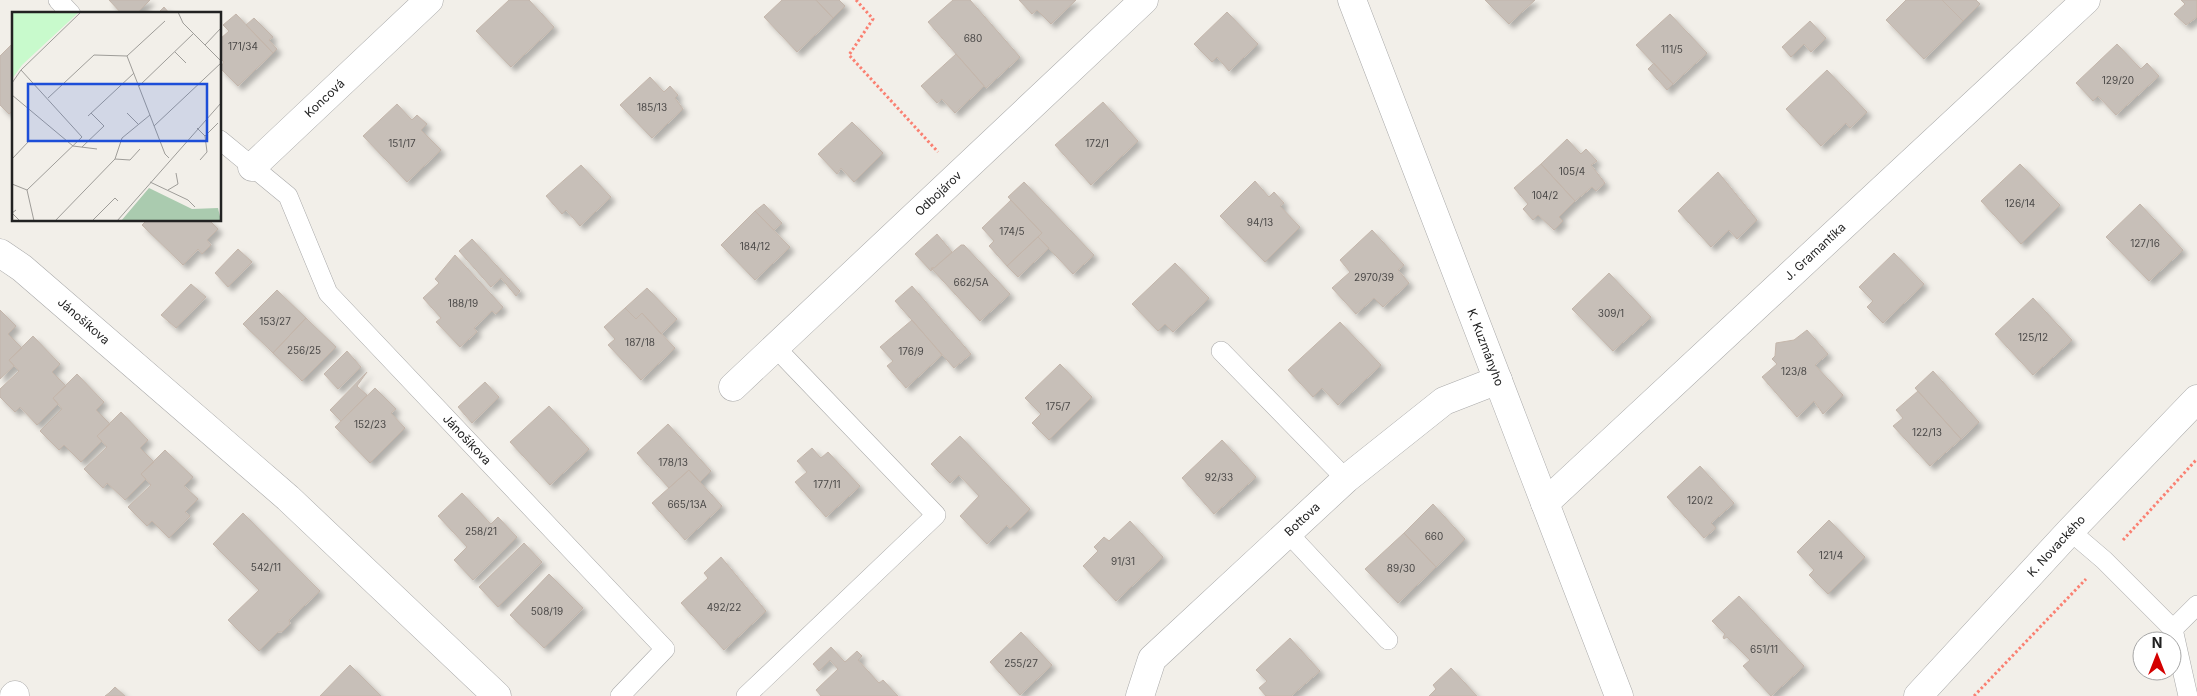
<svg xmlns="http://www.w3.org/2000/svg" width="2197" height="696" font-family="Inter,sans-serif">
	<style>
		.building { fill: #c7bfb8; stroke: #c4b6ab; filter: url(#shadow) }
		.lines { fill: none; stroke-linecap: round; stroke-linejoin: round }
		.service-casing { stroke: #a9a9a9; stroke-width: 20 }
		.minor-casing { stroke: #a9a9a9; stroke-width: 29 }
		.path { stroke: #fa8072; stroke-width: 3; stroke-dasharray: 2.5 2.5; stroke-linecap: butt }
		.service { stroke: #fff; stroke-width: 19 }
		.minor { stroke: #fff; stroke-width: 28 }
		.labels { text-anchor: middle; stroke-width: 4; stroke-linejoin: round; paint-order: stroke }
		.number-label { font-size: 10px; fill: #4b4948 }
		.street-label { font-size: 12px; fill: #222; stroke: #fff }
		.inset-road { fill: none; stroke: #9f9d99; stroke-width: 1 }
		.view { fill: #1d4ed8; fill-opacity: 0.15; stroke: #1d4ed8; stroke-width: 2.5 }
		.inset-edge { fill: none; stroke: #222; stroke-width: 2.5 }
	</style>
	<defs>
		<filter id="shadow"><feDropShadow dx="4.5" dy="4.5" stdDeviation="2.5" flood-color="#0004"/></filter>
	</defs>
	<rect width="100%" height="100%" fill="#f2efe9"/>
	<path class="building" d="M109 0H150L136 14H122Z
		M509 0H529L554 27 511 67 476 31Z
		M782 0H816L833 18 797 52 764 17Z
		M816 0H839L845 6 833 18Z
		M953 0H970L1020 57 986 88 928 22Z
		M1019 0H1076L1051 24 1037 10 1032 14Z
		M1485 0H1535L1509 24Z
		M1906 0H1942L1963 21 1924 59 1886 20Z
		M1942 0H1976L1980 4 1963 21Z
		M2181 0H2197V17L2186 25 2174 14 2185 4Z
		M164 7 170 14H157Z
		M1227 12 1258 44 1229 71 1217 57 1212 62 1194 44Z
		M236 14 273 53 238 86 220 68 224 62 220 58V39L229 31 223 25Z
		M1670 14 1707 53 1673 84 1636 45Z
		M254 18 273 37 269 40 277 49 273 53 246 25Z
		M1810 21 1826 38 1811 52 1804 44 1791 57 1782 47Z
		M14 42V109L9 114 0 105V56Z
		M2117 44 2141 69 2147 63 2159 76 2116 115 2098 96 2093 101 2076 83Z
		M956 54 984 86 955 113 942 99 937 103 921 86Z
		M1654 63 1673 84 1667 90 1648 69Z
		M1827 70 1867 112 1850 128 1846 123 1821 146 1786 109Z
		M650 77 664 92 670 86 678 95 675 98 683 109 652 138 620 105Z
		M1103 102 1138 141 1091 185 1055 145Z
		M397 104 412 120 417 115 427 124 421 130 441 150 407 182 363 136Z
		M852 122 883 153 854 182 841 168 837 174 818 154Z
		M1567 139 1581 154 1586 149 1597 161 1591 165 1605 183 1596 191 1592 187 1575 201 1541 164Z
		M1541 164 1575 201 1559 217 1563 221 1554 230 1538 215 1533 220 1523 209 1528 204 1514 188Z
		M2020 164 2060 205 2021 244 1981 201Z
		M581 165 611 197 580 226 566 210 562 214 546 196Z
		M1718 172 1757 220 1737 239 1729 230 1711 247 1678 211Z
		M1255 181 1269 197 1274 192 1284 203 1280 206 1300 227 1265 262 1220 216Z
		M1024 182 1094 255 1073 274 1038 237 1042 233 1008 197Z
		M1011 200 1042 233 1007 266 989 246 994 241 982 228Z
		M764 204 782 223 774 230 755 211Z
		M2140 204 2183 250 2149 281 2106 237Z
		M755 211 790 247 755 280 721 245Z
		M147 220H209L218 229 207 240 211 245 202 254 198 249 183 265 142 225Z
		M1372 230 1404 265 1398 270 1409 283 1383 307 1374 298 1356 314 1332 288 1350 272 1340 260Z
		M937 234 952 252 934 268 933 267 931 271 915 254Z
		M1038 237 1049 248 1018 277 1007 266Z
		M472 239 520 291 516 296 501 278 491 287 459 251Z
		M961 245H964L1010 294 980 321 931 268H934Z
		M238 249 252 262 228 287 215 273Z
		M1894 253 1924 284 1883 323 1867 307 1873 301 1859 287Z
		M455 255 503 307 496 314 492 311 474 328 477 332 460 347 436 322 441 318 423 298 439 283 435 279Z
		M1175 263 1209 298 1173 332 1165 324 1158 331 1132 304Z
		M1609 273 1651 317 1613 351 1572 309Z
		M191 284 206 297 176 328 161 315Z
		M912 286 971 354 954 368 895 301Z
		M647 288 677 319 661 334 642 313 636 319 625 308Z
		M277 290 306 318 273 353 243 324Z
		M2033 298 2072 340 2033 375 1995 334Z
		M625 308 636 319 642 313 675 348 641 380 608 345 615 339 604 327Z
		M0 310 16 326 8 334 22 348 9 360 14 366 0 379Z
		M306 318 336 347 302 381 273 353Z
		M912 320 942 355 906 388 887 366 893 361 880 347Z
		M1340 322 1381 365 1338 405 1322 388 1313 397 1288 370Z
		M1807 330 1828 354 1815 365 1843 395 1823 414 1814 401 1797 417 1762 377 1777 364 1772 359 1775 356 1776 343 1794 340Z
		M33 336 60 364 52 372 66 386 53 398 58 404 37 425 20 407 15 412 0 397V389L19 371 9 360Z
		M347 351 361 367 338 389 324 374Z
		M1060 364 1092 397 1049 440 1032 423 1041 414 1025 398Z
		M1933 371 1979 422 1961 439 1915 388Z
		M367 372 357 386 367 395 341 421 330 410Z
		M77 374 104 402 96 410 110 424 97 436 102 441 81 462 64 445 59 450 40 431 62 409 53 398Z
		M485 382 499 397 472 423 458 407Z
		M375 388 396 409 391 413 405 428 370 463 335 427Z
		M1918 391 1961 439 1930 466 1893 426 1903 418 1896 410Z
		M549 406 589 449 550 485 510 442Z
		M121 412 148 440 140 448 154 462 141 474 146 479 125 500 107 483 103 488 84 469 107 447 97 436Z
		M668 424 711 471 700 482 689 470 669 488 637 453Z
		M960 436 1030 509 1010 529 1007 525 987 544 960 516 979 496 959 475 950 483 931 464Z
		M1222 440 1256 477 1214 514 1182 478Z
		M812 448 821 458 828 452 860 486 826 517 795 482 807 472 797 461Z
		M165 450 193 477 184 486 198 499 185 512 190 516 169 538 152 521 147 526 128 507 151 485 141 474Z
		M1700 466 1734 503 1711 523 1716 528 1704 538 1667 497Z
		M689 470 722 506 685 540 652 503Z
		M462 493 491 524 498 517 517 537 473 580 454 560 467 547 438 516Z
		M1433 504 1465 539 1436 567 1404 533Z
		M243 513 320 591 289 620 290 624 282 632H278L259 651 228 620 259 590 213 544Z
		M1829 520 1865 557 1828 594 1809 575 1814 570 1797 552Z
		M1130 521 1163 557 1116 601 1083 566 1098 551 1094 547 1104 537 1109 541Z
		M1404 533 1436 567 1398 603 1365 569Z
		M524 543 542 562 498 607 479 587Z
		M721 557 766 611 724 650 681 603 708 578 704 573Z
		M549 574 583 608 544 648 510 615Z
		M1739 596 1804 666 1771 696 1743 666 1750 660 1727 637 1724 639 1723 637 1725 634 1712 621Z
		M1021 632 1052 665 1020 695 990 662Z
		M1290 638 1320 671 1291 696H1266L1259 688 1267 681 1256 670Z
		M831 647 845 662 857 651 862 656 858 660 879 683 883 680 898 696H821L816 690 838 669 830 660 819 671 813 664Z
		M350 665 381 696H320Z
		M1451 668 1477 696H1429L1436 689 1433 685Z
		M115 687 125 696H105L109 693Z"/>
	<g class="lines">
		<defs>
			<g id="service">
				<path d="M58 0 71 14"/>
				<path id="s1" d="M220 140 288 196 328 293 665 649 620 696"/>
				<path d="M1221 351 1346 479"/>
				<path d="M2070 531 2104 560 2173 629 2197 605"/>
				<path d="M1288 533 1388 640"/>
				<path d="M2173 629 2188 696"/>
				<path d="M746 696 936 515 775 347"/>
			</g>
			<g id="minor">
				<path id="s2" d="M1352 0 1619 696"/>
				<path id="s3" d="M252 167 429 0"/>
				<path id="s4" d="M0 253 22 268 288 498 497 696"/>
				<path id="s5" d="M733 387 1144 0"/>
				<path id="s6" d="M1545 503 2086 0"/>
				<path d="M14 696 15 695"/>
				<path id="s7" d="M1140 696 1152 659 1346 479 1444 401 1498 380"/>
				<path id="s8" d="M1918 696 2070 531 2197 399"/>
			</g>
		</defs>
		<use href="#service" class="service-casing"/>
		<use href="#minor" class="minor-casing"/>
		<path class="path" d="M856 0 873 19 849 55 938 152
			M2123 540 2197 459
			M1974 696 2086 579"/>
		<use href="#service" class="service"/>
		<use href="#minor" class="minor"/>
	</g>
	<g class="labels">
		<g class="number-label">
			<text x="973" y="42">680</text>
			<text x="243" y="50">171/34</text>
			<text x="1672" y="53">111/5</text>
			<text x="2118" y="84">129/20</text>
			<text x="652" y="111">185/13</text>
			<text x="402" y="147">151/17</text>
			<text x="1097" y="147">172/1</text>
			<text x="1572" y="175">105/4</text>
			<text x="1545" y="199">104/2</text>
			<text x="2020" y="207">126/14</text>
			<text x="1260" y="226">94/13</text>
			<text x="1012" y="235">174/5</text>
			<text x="2145" y="247">127/16</text>
			<text x="755" y="250">184/12</text>
			<text x="1374" y="281">2970/39</text>
			<text x="971" y="286">662/5A</text>
			<text x="463" y="307">188/19</text>
			<text x="1611" y="317">309/1</text>
			<text x="275" y="325">153/27</text>
			<text x="2033" y="341">125/12</text>
			<text x="640" y="346">187/18</text>
			<text x="304" y="354">256/25</text>
			<text x="911" y="355">176/9</text>
			<text x="1794" y="375">123/8</text>
			<text x="1058" y="410">175/7</text>
			<text x="370" y="428">152/23</text>
			<text x="1927" y="436">122/13</text>
			<text x="673" y="466">178/13</text>
			<text x="1219" y="481">92/33</text>
			<text x="827" y="488">177/11</text>
			<text x="1700" y="504">120/2</text>
			<text x="687" y="508">665/13A</text>
			<text x="481" y="535">258/21</text>
			<text x="1434" y="540">660</text>
			<text x="1831" y="559">121/4</text>
			<text x="1123" y="565">91/31</text>
			<text x="266" y="571">542/11</text>
			<text x="1401" y="572">89/30</text>
			<text x="724" y="611">492/22</text>
			<text x="547" y="615">508/19</text>
			<text x="1764" y="653">651/11</text>
			<text x="1021" y="667">255/27</text>
		</g>
		<g class="street-label">
			<text dy="4" stroke="none"><textPath href="#s3" startOffset="100">Koncová</textPath></text>
			<text dy="4" stroke="none"><textPath href="#s5" startOffset="282">Odbojárov</textPath></text>
			<text dy="4" stroke="none"><textPath href="#s6" startOffset="369">J. Gramantíka</textPath></text>
			<text dy="4" stroke="none"><textPath href="#s4" startOffset="108">Jánošíkova</textPath></text>
			<text dy="4" stroke="none"><textPath href="#s2" startOffset="372">K. Kuzmányho</textPath></text>
			<text dy="4" stroke="none"><textPath href="#s1" startOffset="395">Jánošíkova</textPath></text>
			<text dy="4" stroke="none"><textPath href="#s7" startOffset="244">Bottova</textPath></text>
			<text dy="4" stroke="none"><textPath href="#s8" startOffset="204">K. Novackého</textPath></text>
		</g>
	</g>
	<g transform="translate(12 12)">
		<rect width="209" height="209" fill="#f2efe9"/>
		<path d="M137 176 180 197 206 196 209 209H109Z" fill="#aacbaf"/>
		<path d="M0 0H67L10 53 0 67Z" fill="#c8facc"/>
		<path class="inset-road" d="M166 0 171 11 209 49M193 33 209 16M163 40 174 51M115 44 153 142 157 146M115 44 153 9M0 71 9 58M127 74 181 22M0 83 61 134 85 137M36 86 82 43 115 44M115 101 126 112M76 104 122 61M142 114 209 51M185 116 193 124 206 111M70 135 92 114 79 101M0 147 17 129M103 147 118 148 128 137M188 148 195 140 193 124M138 170 176 188 183 195M0 172 15 178 22 209M15 178 70 125 9 58 69 0M156 178 166 172 164 161M4 198 0 201 8 209M43 209 103 147 110 126 138 103M80 209 103 186 106 189M105 209 209 91"/>
		<path class="view" d="M16 72H195V129H16Z"/>
		<rect width="209" height="209" class="inset-edge"/>
	</g>
	<g transform="translate(2157 656)"><circle r="24" fill="#ffffff" stroke="#a7a7a7"/>
	<path d="M0-4L9 19L0 12L-9 19Z" fill="#d40000"/>
	<text y="-8" font-size="14" font-weight="bold" text-anchor="middle" fill="#222222">N</text>
	</g>
</svg>
